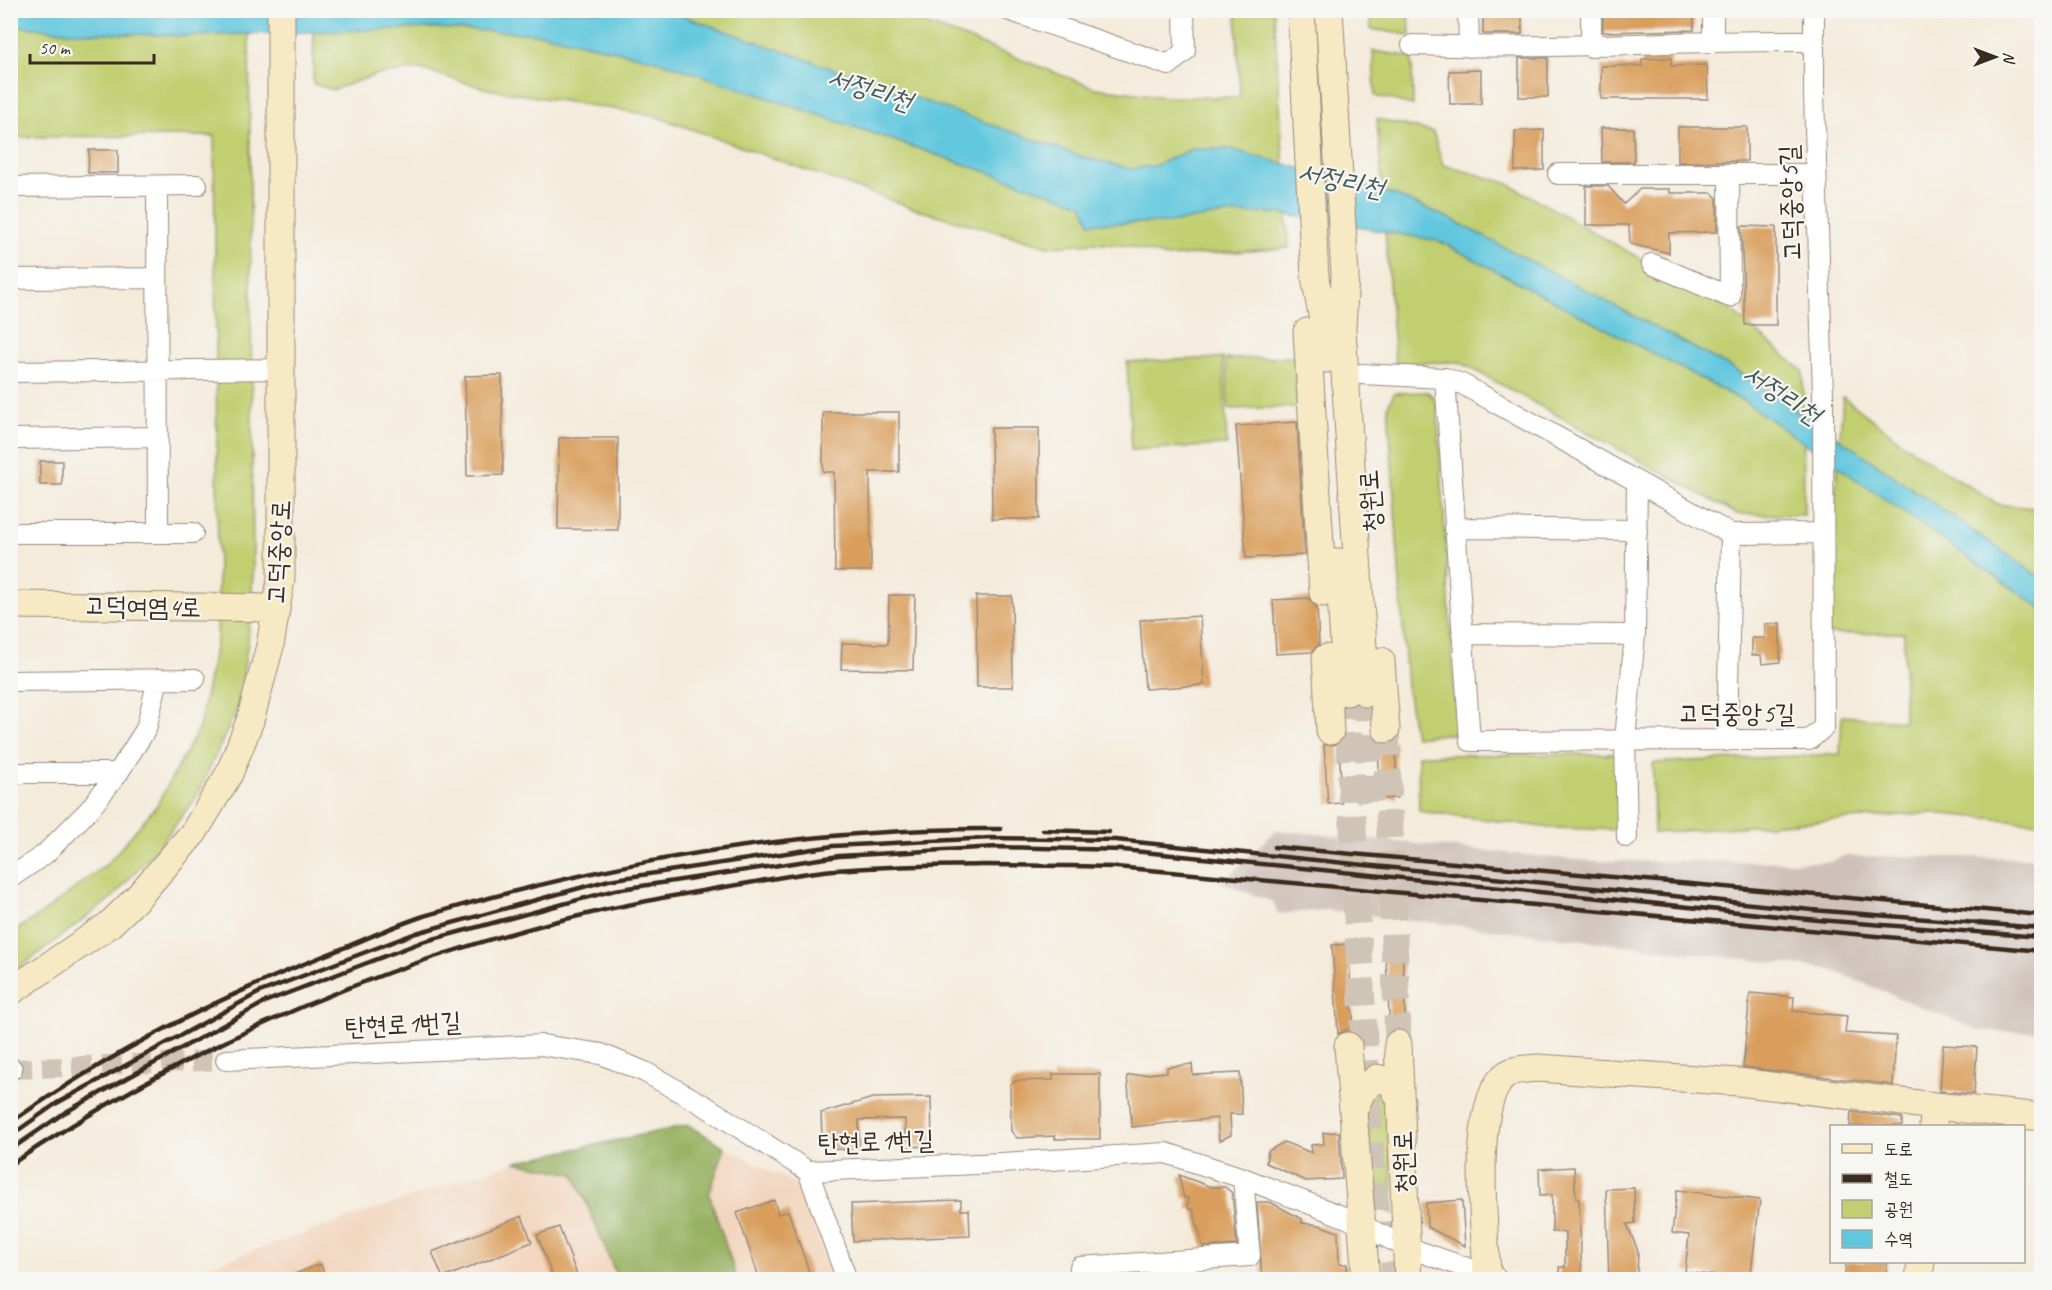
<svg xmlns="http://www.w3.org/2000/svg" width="2052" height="1290" font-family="Caveat,'Poor Story',sans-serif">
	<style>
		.built { fill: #f2d5bd }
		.industrial { fill: #cfc1ba }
		.green { fill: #c1cf71; stroke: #7e7c48; stroke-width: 1.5 }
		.forest { fill: #98b263; stroke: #6a6e40; stroke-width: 1.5 }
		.water { fill: #61c7de; stroke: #4e787e; stroke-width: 1.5 }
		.building { fill: #d99e5c }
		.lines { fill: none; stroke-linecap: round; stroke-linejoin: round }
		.street-tunnel { stroke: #cfc4b5; stroke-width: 20; stroke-dasharray: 20 10; stroke-linecap: butt }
		.secondary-tunnel { stroke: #cfc4b5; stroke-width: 27; stroke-dasharray: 27 14; stroke-linecap: butt }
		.street-casing { stroke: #988a7c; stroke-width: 22 }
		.secondary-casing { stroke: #988a7c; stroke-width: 29 }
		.street { stroke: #fff; stroke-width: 20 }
		.secondary { stroke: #f7e9c3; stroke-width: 27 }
		.rail { stroke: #3b2a1e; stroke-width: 4.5 }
		.labels { text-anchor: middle; stroke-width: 4.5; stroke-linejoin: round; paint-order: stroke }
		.street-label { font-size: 26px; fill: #3b2a1e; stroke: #f6f6f2 }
		.water-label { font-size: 27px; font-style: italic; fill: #465958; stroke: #f6f6f2 }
	</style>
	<rect width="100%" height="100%" fill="#f6f6f2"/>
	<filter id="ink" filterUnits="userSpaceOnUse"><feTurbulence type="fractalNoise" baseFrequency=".0167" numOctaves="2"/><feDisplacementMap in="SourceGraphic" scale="12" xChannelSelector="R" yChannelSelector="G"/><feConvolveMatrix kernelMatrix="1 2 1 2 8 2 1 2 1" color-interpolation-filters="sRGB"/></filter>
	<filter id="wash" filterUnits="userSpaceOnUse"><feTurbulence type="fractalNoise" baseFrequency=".008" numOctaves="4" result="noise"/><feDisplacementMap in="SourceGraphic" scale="24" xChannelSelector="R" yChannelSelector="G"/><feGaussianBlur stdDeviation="1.35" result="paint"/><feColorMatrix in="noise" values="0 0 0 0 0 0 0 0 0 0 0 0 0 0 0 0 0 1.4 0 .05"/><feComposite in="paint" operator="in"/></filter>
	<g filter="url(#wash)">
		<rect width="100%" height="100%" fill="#f4ebdb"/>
		<path class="built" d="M725 1147 801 1187 832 1279H737L709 1194Z
			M515 1162 574 1174 618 1279 200 1280 197 1270Z"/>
		<path class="industrial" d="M1276 830 1587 861 1831 862 1842 856 2041 858V1032L1979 1031 1829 969 1326 910 1278 914 1273 902 1222 883Z"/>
		<path class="green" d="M885 10 955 34 1095 88 1167 97H1240L1236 11H1274L1289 248 1167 257 1130 246 1094 243 1049 246 918 210 652 115 487 89 420 69 375 75 333 90 313 84 314 11Z
			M11 11H249L253 574 248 642 237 709 197 796 163 841 113 897 11 974V933L40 915 108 863 157 805 199 728 217 638 218 575 214 136 11 137Z
			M1370 11H1409L1410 35 1371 29Z
			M1373 51 1412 57 1413 105 1375 96Z
			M1377 119 1433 132 1443 165 1507 183 1729 309 1803 371 1804 515 1737 514 1460 362 1395 363Z
			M1295 357 1297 407 1228 409 1226 359Z
			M1223 358 1227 445 1131 450 1127 362Z
			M1428 392 1437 401 1457 733 1415 737 1407 688 1388 406 1394 393Z
			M1843 397 1915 452 1997 504 2041 509V823L1932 813 1654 833 1653 763 1840 754 1842 716 1904 721V633L1825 634Z
			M1615 754 1627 767 1625 830 1551 828 1419 811 1418 755Z
			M1377 1093 1388 1099 1394 1215 1383 1207 1370 1155 1368 1101Z"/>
		<path class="forest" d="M688 1125 725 1147 709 1194 737 1279H618L574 1174 515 1162Z"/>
		<path class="water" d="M11 10 669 11 1083 157 1131 169 1154 166 1192 149H1231L1395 195 1451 219 1732 368 1852 447 2041 578V608L1745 402 1439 241 1276 213 1226 214 1169 223H1090L1082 204 656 60 542 34 434 28 186 36 69 32 11 25Z"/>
		<g id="blocks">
			<path class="building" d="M1603 10H1694V30L1603 32Z
				M1483 11H1522V34H1483Z
				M1519 58H1548V97H1519Z
				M1671 58V66L1707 65 1708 99H1601V66H1642V59Z
				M1481 70V104H1450L1449 71Z
				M1678 127H1747V161L1678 162Z
				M1601 128H1633L1634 162H1602Z
				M1544 130V170L1515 171V131Z
				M89 150H118V173H88Z
				M1586 186H1608L1624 204 1640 189H1670V193H1712L1717 198V232L1669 233V253L1630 244 1629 225H1586Z
				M1741 226 1776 227V325H1745Z
				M502 375 503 475 467 476 465 376Z
				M823 412H899V472H870L871 571H835L834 472H823Z
				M1297 422 1305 555 1246 558 1236 426Z
				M991 428H1039V519H992Z
				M559 438H618V530L558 529Z
				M40 461H62V485H40Z
				M889 595H915L913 670 841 669 842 643 888 644Z
				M976 596H1012L1013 687H977Z
				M1308 598 1317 607 1319 644 1312 652 1276 654 1273 600Z
				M1200 616 1204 685 1145 689 1140 620Z
				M1780 623V662L1762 664 1761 655H1752V638H1765V624Z
				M1395 742 1397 798 1380 799 1378 743 1387 745Z
				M1339 744 1342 803 1328 804 1324 745Z
				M1402 942 1406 1031 1398 1028 1390 1031 1385 943Z
				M1348 944 1354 1032 1346 1030 1338 1034 1332 945Z
				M1750 993 1794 997 1793 1011 1847 1016 1845 1033 1896 1036 1893 1085 1743 1067Z
				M1943 1045 1977 1047 1974 1094 1940 1091Z
				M1192 1064 1193 1075 1240 1073 1242 1114H1230L1231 1135 1219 1141 1217 1118 1132 1127 1127 1076 1167 1072V1067Z
				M1053 1074H1100V1139H1055V1136L1017 1138 1011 1131 1010 1085 1015 1081 1053 1080Z
				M931 1097 932 1146 905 1147V1119L859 1120V1150L831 1149 822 1136 821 1113 873 1098Z
				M1851 1112 1902 1118V1126H1850Z
				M1339 1132 1342 1179 1306 1181 1266 1163 1268 1151 1284 1142 1312 1153 1311 1145 1324 1144 1323 1133Z
				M1574 1167 1576 1199H1579L1582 1280H1560L1559 1267H1565V1232H1552V1195L1540 1196 1539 1169Z
				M1179 1175 1211 1187H1225L1232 1193 1237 1245 1203 1247 1193 1209H1188V1198H1184Z
				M1634 1188 1635 1223 1627 1224 1638 1251 1637 1280H1609L1606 1189Z
				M1677 1190 1760 1200 1750 1280 1685 1272 1689 1235 1672 1233Z
				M774 1200 778 1214 788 1211 812 1280H760L737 1213Z
				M961 1200V1210H969L970 1236 853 1241 851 1204Z
				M1462 1200 1465 1246 1427 1227 1426 1203Z
				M1257 1202H1270L1302 1219V1223L1319 1225 1338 1232 1339 1264H1347L1348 1280H1262Z
				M522 1216 532 1242 443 1278 432 1252Z
				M559 1227 579 1280H554L537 1235Z
				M1846 1262H1887L1886 1279 1845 1276Z
				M321 1264 326 1280H284V1278Z"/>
		</g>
	</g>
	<g filter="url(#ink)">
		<use href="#blocks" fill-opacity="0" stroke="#988a7c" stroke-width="1.5"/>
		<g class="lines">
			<path class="street-tunnel" d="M12 1069 226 1060"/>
			<path class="secondary-tunnel" d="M1347 692 1357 917 1376 1247
				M1366 693 1371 811
				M1386 729 1398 1044
				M1391 1221 1395 1280"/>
			<defs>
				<path id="street" d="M1008 10 1169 65 1185 51 1184 10
					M1468 10 1469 47
					M1591 10V47
					M1713 10V40
					M1412 45C1547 50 1680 40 1814 41
					M1558 174H1816
					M10 187 197 185
					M157 187 158 532
					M1652 264 1730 297 1729 176
					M10 279 157 278
					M10 372 283 369
					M1361 374 1445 378 1462 384 1731 534 1822 533
					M1445 378 1470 741 1809 740 1824 727 1823 394 1814 93V10
					M10 439 158 437
					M1454 528 1637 530
					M10 533H193
					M1462 634 1635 635
					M10 681 195 679
					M1727 741 1731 534
					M10 773H118
					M1627 837 1625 739 1635 635 1637 482
					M10 878 45 854 89 810 118 773 146 729 158 679
					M226 1060 541 1045 601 1054 645 1072 705 1106 808 1171 1002 1163 1166 1153 1243 1178 1347 1218 1406 1247 1496 1278
					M10 1069H12
					M808 1171 847 1280
					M1080 1280V1267L1250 1256 1243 1178"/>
				<path id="secondary" d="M1301 10 1315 277 1324 326 1326 359
					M1329 10 1345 275 1342 329 1366 693
					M1307 332 1323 593
					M1339 562 1347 692
					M10 605 276 608
					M1326 658 1330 731
					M1381 661 1386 729
					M10 992 109 925 137 898 194 832 229 774 250 721 270 646 281 579V10
					M1398 1044 1408 1280
					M1348 1046 1366 1280
					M1355 1107 1362 1091 1377 1078 1391 1082 1401 1101
					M1933 1126 1935 1106 2042 1117
					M1487 1274C1485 1231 1469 1100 1507 1074 1514 1069 1529 1069 1538 1068L1738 1082 1935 1106
					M1919 1280 1921 1262"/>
			</defs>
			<use href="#street" class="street-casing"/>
			<use href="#secondary" class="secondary-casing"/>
			<use href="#street" class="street"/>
			<use href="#secondary" class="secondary"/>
			<path class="rail" d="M1043 830 1109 832
				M1274 847 2042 915
				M10 1123C112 1051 225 994 341 949 368 938 396 925 424 916 611 861 807 827 1001 829
				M10 1136 57 1103 260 992 416 933 609 880 833 846 991 838 1116 840 1812 910 2042 928
				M10 1150 64 1113 267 1001 422 942 615 890 839 856 997 847 1123 850 1818 920 2042 937
				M10 1165C228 1020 461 929 719 888 758 882 797 873 835 870 929 863 1023 865 1116 867L2042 951"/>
		</g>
	</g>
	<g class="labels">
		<g class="street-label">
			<text transform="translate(1790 203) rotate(-92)" y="9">고덕중앙5길</text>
			<text transform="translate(1370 501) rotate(-94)" y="9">청원로</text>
			<text transform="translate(278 552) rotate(-87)" y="9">고덕중앙로</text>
			<text transform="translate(143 606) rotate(1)" y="9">고덕여염4로</text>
			<text x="1737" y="722">고덕중앙5길</text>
			<text transform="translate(403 1024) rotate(-3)" y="9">탄현로1번길</text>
			<text transform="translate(876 1141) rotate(-2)" y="9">탄현로1번길</text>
			<text transform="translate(1403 1162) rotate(-92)" y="9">청원로</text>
		</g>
		<g class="water-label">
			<text transform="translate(870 89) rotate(18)" y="9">서정리천</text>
			<text transform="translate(1341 180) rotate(12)" y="9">서정리천</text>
			<text transform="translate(1782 394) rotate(33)" y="9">서정리천</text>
		</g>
	</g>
	<rect width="2052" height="1290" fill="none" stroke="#f6f6f2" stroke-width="36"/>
	<rect x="1830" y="1125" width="195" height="138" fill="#f6f6f2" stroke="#aba49d" stroke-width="1.5"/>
	<rect x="1842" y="1144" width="30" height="9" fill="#f7e9c3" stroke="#aba49d" stroke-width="1.5"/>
	<text x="1884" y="1155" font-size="18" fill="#3b2a1e">도로</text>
	<rect x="1842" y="1174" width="30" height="9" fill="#3b2a1e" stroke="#aba49d" stroke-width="1.5"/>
	<text x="1884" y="1185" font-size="18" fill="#3b2a1e">철도</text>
	<rect x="1842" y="1200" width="30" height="18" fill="#c1cf71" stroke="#aba49d" stroke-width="1.5"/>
	<text x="1884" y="1215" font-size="18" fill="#3b2a1e">공원</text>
	<rect x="1842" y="1230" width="30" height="18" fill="#61c7de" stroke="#aba49d" stroke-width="1.5"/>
	<text x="1884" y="1245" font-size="18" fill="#3b2a1e">수역</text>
	<g transform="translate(1995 57) rotate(90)" stroke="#f6f6f2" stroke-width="4.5" paint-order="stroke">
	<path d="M0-4.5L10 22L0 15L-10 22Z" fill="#3b2a1e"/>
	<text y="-9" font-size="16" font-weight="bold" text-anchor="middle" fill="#3b2a1e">N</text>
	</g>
	<path d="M30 54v9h124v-9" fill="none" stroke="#3b2a1e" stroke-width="3"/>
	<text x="39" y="54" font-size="18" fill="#3b2a1e" stroke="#f6f6f2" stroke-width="4.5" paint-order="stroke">50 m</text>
</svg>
